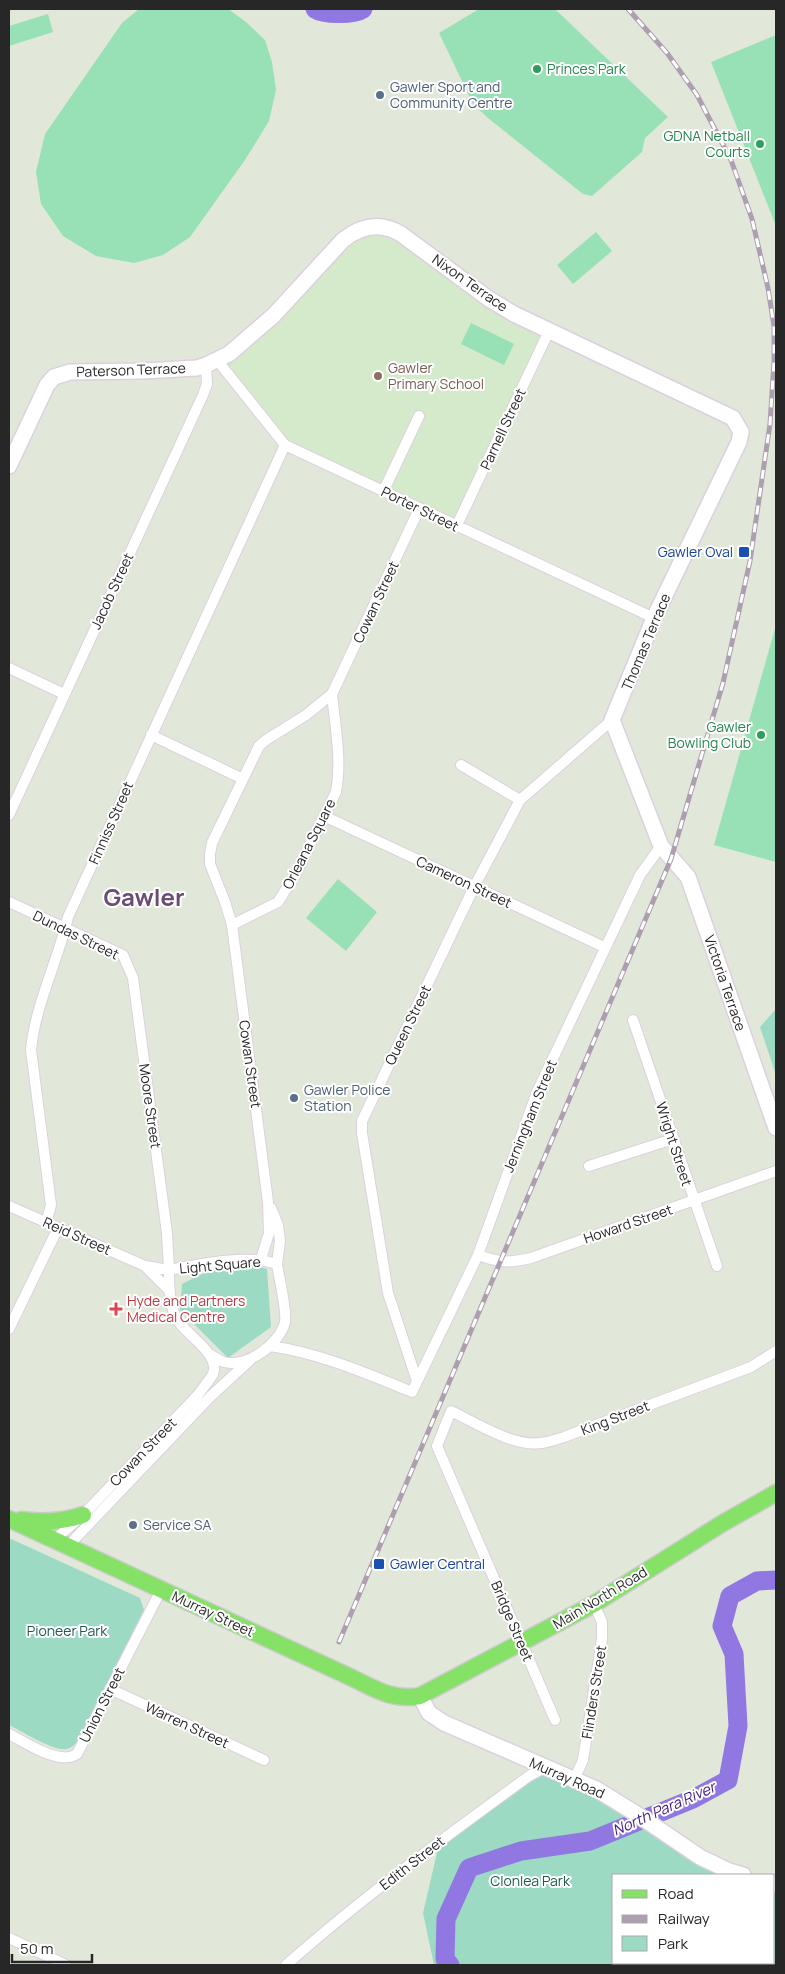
<svg xmlns="http://www.w3.org/2000/svg" width="785" height="1974" font-family="Manrope,sans-serif">
	<style>
		.education { fill: #d5e9cb }
		.green { fill: #9cdac3 }
		.pitch { fill: #98e0b5 }
		.lines { fill: none; stroke-linecap: round; stroke-linejoin: round }
		.river { stroke: #9177e1; stroke-width: 19 }
		.street-casing { stroke: #dcd0df; stroke-width: 12 }
		.secondary-casing { stroke: #dcd0df; stroke-width: 18 }
		.primary-casing { stroke: #cbcbcb; stroke-width: 19 }
		.street { stroke: #fff; stroke-width: 10 }
		.secondary { stroke: #fff; stroke-width: 15 }
		.primary { stroke: #86e167; stroke-width: 16 }
		.rail-casing { stroke: #ad9eb0; stroke-width: 5 }
		.rail { stroke: #fff; stroke-width: 3; stroke-dasharray: 9; stroke-linecap: butt }
		.leisure-dot { fill: #2e9e5b; stroke: #fff; stroke-width: 2 }
		.service-dot { fill: #5c6f8a; stroke: #fff; stroke-width: 2 }
		.education-dot { fill: #8d6e63; stroke: #fff; stroke-width: 2 }
		.transit-dot { fill: #1a4fb4; stroke: #fff; stroke-width: 2 }
		.health-dot { fill: #e0444e; stroke: #fff; stroke-width: 2 }
		.labels { text-anchor: middle; stroke-width: 4; stroke-linejoin: round; paint-order: stroke }
		.leisure-label { font-size: 14px; fill: #27864d; stroke: #fff; text-anchor: end }
		.service-label { font-size: 14px; fill: #4e5e75; stroke: #fff; text-anchor: start }
		.street-label { font-size: 14px; fill: #272727; stroke: #fff }
		.education-label { font-size: 14px; fill: #785e54; stroke: #fff; text-anchor: start }
		.transit-label { font-size: 14px; fill: #164399; stroke: #fff; text-anchor: end }
		.health-label { font-size: 14px; fill: #be3a42; stroke: #fff; text-anchor: start }
		.park-label { font-size: 14px; fill: #205b4e; stroke: #fff }
		.water-label { font-size: 15px; font-style: italic; fill: #3e1b88; stroke: #fff }
		.town-label { font-size: 24px; font-weight: bold; fill: #6b4d73; stroke: #fff }
	</style>
	<rect width="100%" height="100%" fill="#e1e8da"/>
	<path class="education" d="M376 225 549 331 456 527 285 445 217 360 332 252Z"/>
	<path class="green" d="M776 1009V1075L760 1027Z
		M252 1265 267 1269 271 1327 228 1358 180 1310 182 1284 206 1272Z
		M9 1538 140 1598 144 1610 79 1739C76 1744 73 1747 67 1749 54 1752 22 1731 9 1725Z
		M544 1768 743 1875H614V1963H774V1883L776 1884V1965H434L423 1913 439 1844Z"/>
	<path class="pitch" d="M139 9H228L246 22 265 40 272 62 276 90 269 121 245 160 190 237 163 255 134 263 96 256 63 236 41 204 36 172 45 134 122 23Z
		M479 9H555L668 117 645 138 642 152 592 196 583 194 488 118 473 104 439 33Z
		M48 14 53 32 9 46V26Z
		M776 35V226L711 62Z
		M596 232 612 251 573 284 557 265Z
		M471 323 514 344 504 365 461 344Z
		M776 625V862L714 845Z
		M338 879 377 912 346 951 306 918Z"/>
	<g class="lines">
		<path class="river" d="M315 9C324 15 354 15 363 9
			M450 1965 445 1959 446 1919 469 1868 521 1851 590 1841 693 1799 728 1780 738 1726 734 1654 722 1626 730 1596 757 1581 776 1580"/>
		<defs>
			<path id="street" d="M217 360 285 445 654 618
				M383 492 419 416
				M456 527 549 331
				M9 668 64 694
				M332 694C335 725 342 760 336 792L295 875 278 902 232 925 225 902 210 864V854L212 843 259 746 266 740 306 715Z
				M332 694 419 509
				M151 735 243 779
				M461 765 520 800
				M9 815 203 395 207 384 206 365
				M324 816 604 947
				M9 902 123 955 133 978 167 1233 169 1270 145 1266 9 1206
				M232 925 268 1202 269 1233 261 1259
				M633 1020 717 1266
				M589 1166 673 1139
				M271 1208 278 1225 280 1241 277 1264
				M46 1223 51 1205 31 1050C35 1005 58 961 68 917L285 445
				M478 1255C500 1263 508 1263 531 1258L776 1171
				M146 1267 170 1291
				M9 1329 58 1228
				M270 1346C319 1353 366 1373 412 1392L478 1255 537 1092 640 875 661 846
				M417 1381 388 1293 362 1133V1121L474 887 520 800 612 720
				M54 1540 83 1515 197 1396C202 1389 209 1381 213 1374 221 1352 182 1334 175 1315 169 1302 169 1284 169 1270 200 1264 248 1254 277 1264 279 1278 287 1310 285 1322 280 1344 247 1368 224 1362 220 1361 215 1357 211 1355
				M68 1546 210 1397 250 1360
				M110 1689 264 1760
				M555 1720 437 1446 451 1411C476 1423 513 1447 541 1443 549 1442 557 1439 564 1437L751 1367 776 1351
				M9 1734C26 1743 60 1766 77 1754L161 1590
				M574 1780 583 1760 602 1639V1622L594 1604
				M9 1938 66 1965
				M286 1965C363 1897 445 1837 529 1776L544 1768"/>
			<path id="secondary" d="M9 466 47 385 54 377 70 372 143 371 197 368 206 365 229 354 274 315 343 240C362 225 381 222 401 234L489 299 514 314 733 418 741 432 739 442 654 618 612 720 661 846 688 877 776 1128
				M420 1696 429 1713 444 1723 596 1789 635 1813 700 1857 729 1871 743 1875
				M774 1883 776 1884"/>
			<path id="primary" d="M9 1519 348 1676C374 1688 391 1701 420 1696L594 1604 723 1523 776 1493
				M21 1520C43 1523 62 1522 83 1515"/>
		</defs>
		<use href="#street" class="street-casing"/>
		<use href="#secondary" class="secondary-casing"/>
		<use href="#primary" class="primary-casing"/>
		<use href="#street" class="street"/>
		<use href="#secondary" class="secondary"/>
		<use href="#primary" class="primary"/>
		<defs>
			<path id="rail" d="M339 1642 671 859 723 683 750 561 770 424 774 362V326L768 288 752 219 731 160 697 95 667 53 628 9"/>
		</defs>
		<use href="#rail" class="rail-casing"/>
		<use href="#rail" class="rail"/>
	</g>
	<g class="leisure-dot">
		<circle cx="537" cy="69" r="5"/>
		<circle cx="760" cy="144" r="5"/>
		<circle cx="761" cy="735" r="5"/>
	</g>
	<g class="service-dot">
		<circle cx="380" cy="95" r="5"/>
		<circle cx="294" cy="1098" r="5"/>
		<circle cx="133" cy="1525" r="5"/>
	</g>
	<circle class="education-dot" cx="378" cy="376" r="5"/>
	<g class="transit-dot">
		<rect x="738" y="546" width="12" height="12" rx="2.5"/>
		<rect x="373" y="1558" width="12" height="12" rx="2.5"/>
	</g>
	<path class="health-dot" d="M113.5 1301.5h5v5h5v5h-5v5h-5v-5h-5v-5h5z"/>
	<g class="labels">
		<g class="leisure-label">
			<text x="547" y="74" text-anchor="start">Princes Park</text>
			<text x="750" y="141">GDNA Netball<tspan x="750" dy="16">Courts</tspan></text>
			<text x="751" y="732">Gawler<tspan x="751" dy="16">Bowling Club</tspan></text>
		</g>
		<g class="service-label">
			<text x="390" y="92">Gawler Sport and<tspan x="390" dy="16">Community Centre</tspan></text>
			<text x="304" y="1095">Gawler Police<tspan x="304" dy="16">Station</tspan></text>
			<text x="143" y="1530">Service SA</text>
		</g>
		<g class="street-label">
			<text transform="translate(470 283) rotate(35)" y="5">Nixon Terrace</text>
			<text transform="translate(131 370) rotate(-2)" y="5">Paterson Terrace</text>
			<text transform="translate(503 429) rotate(-65)" y="5">Parnell Street</text>
			<text transform="translate(420 509) rotate(26)" y="5">Porter Street</text>
			<text transform="translate(112 591) rotate(-65)" y="5">Jacob Street</text>
			<text transform="translate(376 602) rotate(-65)" y="5">Cowan Street</text>
			<text transform="translate(646 642) rotate(-67)" y="5">Thomas Terrace</text>
			<text transform="translate(111 823) rotate(-66)" y="5">Finniss Street</text>
			<text transform="translate(309 844) rotate(-63)" y="5">Orleana Square</text>
			<text transform="translate(464 882) rotate(25)" y="5">Cameron Street</text>
			<text transform="translate(76 935) rotate(26)" y="5">Dundas Street</text>
			<text transform="translate(725 983) rotate(71)" y="5">Victoria Terrace</text>
			<text transform="translate(408 1025) rotate(-64)" y="5">Queen Street</text>
			<text transform="translate(250 1064) rotate(82)" y="5">Cowan Street</text>
			<text transform="translate(150 1106) rotate(82)" y="5">Moore Street</text>
			<text transform="translate(530 1116) rotate(-68)" y="5">Jerningham Street</text>
			<text transform="translate(674 1144) rotate(72)" y="5">Wright Street</text>
			<text transform="translate(628 1224) rotate(-19)" y="5">Howard Street</text>
			<text transform="translate(77 1236) rotate(24)" y="5">Reid Street</text>
			<text transform="translate(220 1265) rotate(-5)" y="5">Light Square</text>
			<text transform="translate(615 1418) rotate(-21)" y="5">King Street</text>
			<text transform="translate(143 1452) rotate(-46)" y="5">Cowan Street</text>
			<text transform="translate(600 1598) rotate(-31)" y="5">Main North Road</text>
			<text transform="translate(213 1614) rotate(25)" y="5">Murray Street</text>
			<text transform="translate(512 1621) rotate(67)" y="5">Bridge Street</text>
			<text transform="translate(594 1692) rotate(-81)" y="5">Flinders Street</text>
			<text transform="translate(102 1705) rotate(-63)" y="5">Union Street</text>
			<text transform="translate(187 1725) rotate(25)" y="5">Warren Street</text>
			<text transform="translate(567 1778) rotate(24)" y="5">Murray Road</text>
			<text transform="translate(412 1863) rotate(-38)" y="5">Edith Street</text>
		</g>
		<g class="education-label">
			<text x="388" y="373">Gawler<tspan x="388" dy="16">Primary School</tspan></text>
		</g>
		<g class="transit-label">
			<text x="733" y="557">Gawler Oval</text>
			<text x="390" y="1569" text-anchor="start">Gawler Central</text>
		</g>
		<g class="health-label">
			<text x="127" y="1306">Hyde and Partners<tspan x="127" dy="16">Medical Centre</tspan></text>
		</g>
		<g class="park-label">
			<text x="67" y="1636">Pioneer Park</text>
			<text x="530" y="1886">Clonlea Park</text>
		</g>
		<g class="water-label">
			<text transform="translate(664 1809) rotate(-24)" y="5">North Para River</text>
		</g>
		<g class="town-label">
			<text x="144" y="906">Gawler</text>
		</g>
	</g>
	<rect width="785" height="1974" fill="none" stroke="#272727" stroke-width="20"/>
	<rect x="612" y="1874" width="162" height="90" fill="#ffffff" stroke="#a9a9a9"/>
	<rect x="622" y="1890" width="25" height="8" fill="#86e167" stroke="#a9a9a9"/>
	<text x="658" y="1899" font-size="15" fill="#272727">Road</text>
	<rect x="622" y="1915" width="25" height="8" fill="#ad9eb0" stroke="#a9a9a9"/>
	<text x="658" y="1924" font-size="15" fill="#272727">Railway</text>
	<rect x="622" y="1936" width="25" height="15" fill="#9cdac3" stroke="#a9a9a9"/>
	<text x="658" y="1949" font-size="15" fill="#272727">Park</text>
	<path d="M12 1954v8h80v-8" fill="none" stroke="#272727" stroke-width="2.5"/>
	<text x="20" y="1954" font-size="15" fill="#272727" stroke="#ffffff" stroke-width="4" paint-order="stroke">50 m</text>
</svg>
